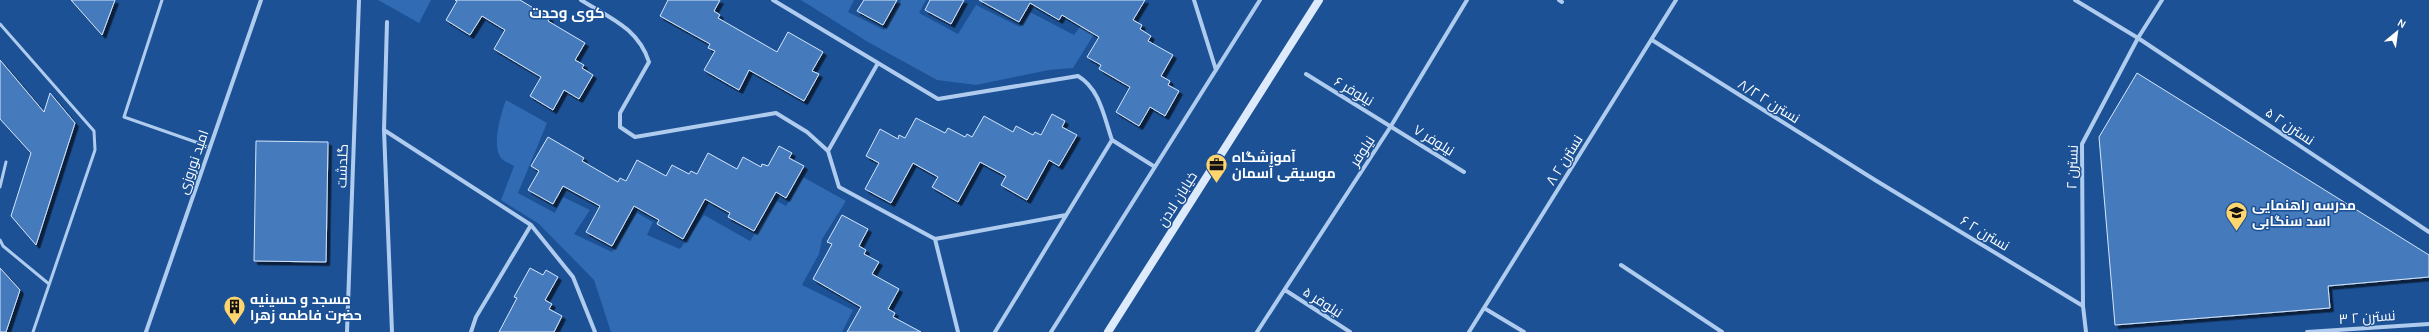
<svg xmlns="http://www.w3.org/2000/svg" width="2429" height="332" font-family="Karla,Cairo,sans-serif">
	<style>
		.green { fill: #306bb3 }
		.building { fill: #447abc; stroke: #d6e6fb; filter: url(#shadow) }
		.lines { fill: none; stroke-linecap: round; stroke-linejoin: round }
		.lane { stroke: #afccef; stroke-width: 3 }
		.street { stroke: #afccef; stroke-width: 4 }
		.secondary { stroke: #ddeafb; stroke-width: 8 }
		.labels { text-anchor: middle; stroke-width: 3; stroke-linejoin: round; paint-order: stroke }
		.street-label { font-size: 14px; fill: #fff; stroke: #1c5195 }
		.poi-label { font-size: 14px; font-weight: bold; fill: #fff; stroke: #1c5195; text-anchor: start }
		.neighbourhood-label { font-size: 15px; font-weight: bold; fill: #fff; stroke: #1c5195 }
	</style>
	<defs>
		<filter id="shadow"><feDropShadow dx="3.5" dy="3.5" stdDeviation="0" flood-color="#0009"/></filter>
	</defs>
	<rect width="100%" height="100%" fill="#1c5195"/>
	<path class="green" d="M378 0H431L419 23Z
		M801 0H854L848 12 884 30 901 0H926L919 13 958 34 976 5 1020 27 1030 12 1074 35 1089 14 1103 20 1073 68 1049 70 976 85 937 80 868 42Z
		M506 100 547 123 518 193 555 213 563 197 590 210 574 234 612 252 637 213 653 222 647 235 680 249 704 215 750 241 777 201 786 206 803 177 846 201 822 239 819 254 802 285 853 310 842 332H611L594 280 539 224 501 200 514 166C511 164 506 162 503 160 490 150 501 113 506 100Z"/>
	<path class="building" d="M71 0H115L102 35Z
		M455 0H520L550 18 548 21 585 43 575 60 584 65 582 68 593 75 579 99 564 90 553 110 530 96 541 77 494 49 505 30 482 16 470 35 446 20 457 1Z
		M668 0H720L714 11 720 15 718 18 777 52 788 32 823 52 812 71 819 74 804 101 749 70 739 90 704 70 715 51 708 48 710 44 660 16Z
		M864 0H897L883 25 857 11Z
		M930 0H964L951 24 925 10Z
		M979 0H1145L1133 20 1142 25 1140 29 1151 36 1148 41 1173 55 1161 76 1170 81 1168 85 1179 91 1165 116 1150 107 1139 126 1116 112 1130 87 1099 69 1101 65 1087 57 1099 37 1062 15 1059 20 1030 3 1019 22Z
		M0 60 44 112 50 93 75 123 36 245 11 216 31 153 0 119Z
		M2137 73 2429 255V277L2328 286 2330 308 2115 325 2099 137Z
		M1052 114 1065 121 1062 127 1077 135 1059 166 1049 160 1027 200 1001 185 1006 176 980 162 958 202 932 187 938 177 913 163 891 203 865 189 879 163 866 156 880 129 898 139 899 135 905 138 916 118 945 133 948 128 965 137 967 134 972 137 984 116 1013 132 1016 126 1033 135 1035 132 1041 135Z
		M548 137 584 158 582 161 618 182 620 178 626 181 637 160 666 176 672 165 689 174 691 171 697 174 708 153 737 169 743 157 761 167 762 164 768 166 779 146 792 153 789 158 804 166 786 198 776 192 754 231 728 217 730 213 705 199 683 239 657 224 659 220 634 206 612 246 586 232 600 206 563 186 553 204 528 190 539 171 531 166Z
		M256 141 328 142 326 262 254 261Z
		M842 215 868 229 859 246 866 250 864 254 879 262 872 274 899 289 888 309 895 313 893 317 921 332H847L861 307 813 279 832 244 827 242Z
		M0 268 20 290 6 332H0Z
		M530 268 543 275 546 270 558 277 545 300 552 304 549 309 562 316 554 332H499L517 298 514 297Z"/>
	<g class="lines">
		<path class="lane" d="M162 0 124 117 210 147
			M0 24 94 131 95 150 33 332
			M0 187 6 162
			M0 240 3 246 49 284"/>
		<path class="street" d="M581 0C610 18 638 28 649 62L620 113V127L635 137 776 113 807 132 828 151 839 187 935 239 1066 215
			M773 0 938 99 1078 76C1100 89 1104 117 1112 140L995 332
			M1194 0 1216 70
			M1559 0 1562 2
			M2075 0 2138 38 2429 232
			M1652 40 1875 180 2083 306
			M1306 74 1464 172
			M384 130 387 22
			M1112 140 1155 167
			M828 151 878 63
			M935 239 958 332
			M1621 265 1722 332
			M1285 290 1350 332
			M1484 308 1524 332
			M146 332 261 0
			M347 332 359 0
			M392 332 384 130 531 225 573 277 595 332
			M471 332 476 317 531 225
			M1051 332 1260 0
			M1257 332 1391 126 1467 0
			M1469 332 1676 0
			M2086 332 2083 306 2082 144 2138 38 2162 0
			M2307 332 2429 324"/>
		<path class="secondary" d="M1108 332 1319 0"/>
	</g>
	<defs>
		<symbol id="office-pin" viewBox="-11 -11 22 30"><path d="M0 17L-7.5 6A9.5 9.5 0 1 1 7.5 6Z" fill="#ffd56d" stroke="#1c5195"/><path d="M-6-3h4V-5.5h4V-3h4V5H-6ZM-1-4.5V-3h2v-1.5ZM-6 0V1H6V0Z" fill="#111"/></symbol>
		<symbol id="school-pin" viewBox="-11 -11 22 30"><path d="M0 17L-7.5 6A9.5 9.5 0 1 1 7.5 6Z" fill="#ffd56d" stroke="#1c5195"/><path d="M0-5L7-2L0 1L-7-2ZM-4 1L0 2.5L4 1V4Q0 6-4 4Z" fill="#111"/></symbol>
		<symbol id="building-pin" viewBox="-11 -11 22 30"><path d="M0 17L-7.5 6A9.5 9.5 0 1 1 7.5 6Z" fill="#ffd56d" stroke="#1c5195"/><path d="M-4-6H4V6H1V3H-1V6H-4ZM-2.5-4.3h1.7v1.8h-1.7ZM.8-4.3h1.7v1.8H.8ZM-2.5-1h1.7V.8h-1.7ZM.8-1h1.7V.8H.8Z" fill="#111"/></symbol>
	</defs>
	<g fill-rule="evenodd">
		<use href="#office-pin" x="1204" y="152" width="25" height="34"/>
		<use href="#school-pin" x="2224" y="200" width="25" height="34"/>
		<use href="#building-pin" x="222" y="294" width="25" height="34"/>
	</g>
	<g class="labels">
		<g class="street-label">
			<text transform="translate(1354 91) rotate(31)" y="5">۶ نیلوفر</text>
			<text transform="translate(1769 101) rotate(32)" y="5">۸/۲ نسترن ۲</text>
			<text transform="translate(2290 126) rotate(34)" y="5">۵ نسترن ۲</text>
			<text transform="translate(1434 140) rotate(32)" y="5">۷ نیلوفر</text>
			<text transform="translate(1362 151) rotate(-57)" y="5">نیلوفر</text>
			<text transform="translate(1564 160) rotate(-58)" y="5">۸ نسترن ۲</text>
			<text transform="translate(193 162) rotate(-71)" y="5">امید نوروزی</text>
			<text transform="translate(342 166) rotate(-88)" y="5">گلدشت</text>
			<text transform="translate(2072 167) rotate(-88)" y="5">نسترن ۲</text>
			<text transform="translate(1177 199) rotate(-58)" y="5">خیابان لادن</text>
			<text transform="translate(1985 233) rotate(31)" y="5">۶ نسترن ۲</text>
			<text transform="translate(1323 302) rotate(33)" y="5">۵ نیلوفر</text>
			<text transform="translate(2367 317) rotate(-4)" y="5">۳ نسترن ۲</text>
		</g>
		<g class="poi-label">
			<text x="1232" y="162">آموزشگاه<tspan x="1232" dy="16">موسیقی آسمان</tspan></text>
			<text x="2252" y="210">مدرسه راهنمایی<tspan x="2252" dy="16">اسد سنگابی</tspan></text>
			<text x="250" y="304">مسجد و حسینیه<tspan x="250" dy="16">حضرت فاطمه زهرا</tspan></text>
		</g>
		<g class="neighbourhood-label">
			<text x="567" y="18">کوی وحدت</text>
		</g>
	</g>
	<g transform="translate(2397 32) rotate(29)" stroke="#1c5195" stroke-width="3" paint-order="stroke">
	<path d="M0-3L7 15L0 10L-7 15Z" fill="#ffffff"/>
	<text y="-6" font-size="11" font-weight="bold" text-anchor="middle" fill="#ffffff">N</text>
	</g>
</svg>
